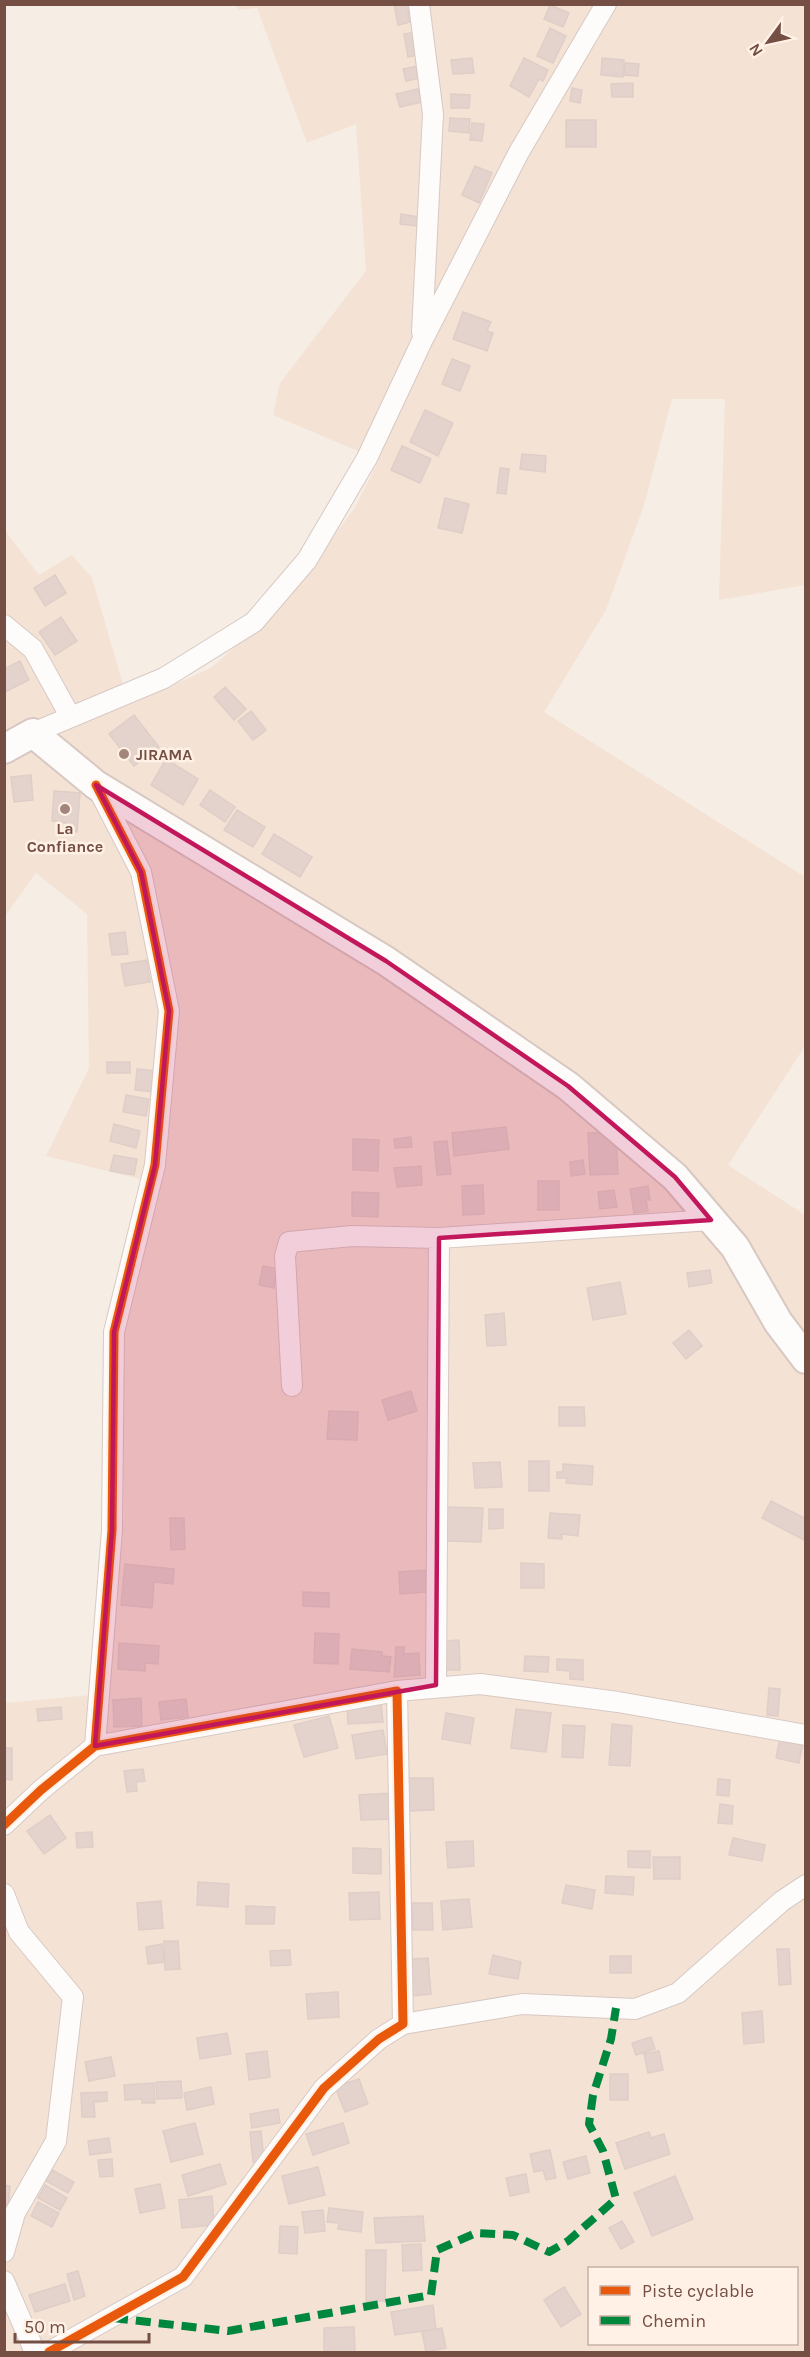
<svg xmlns="http://www.w3.org/2000/svg" width="810" height="2357" font-family="Karla,sans-serif">
	<style>
		.residential { fill: #f4e2d5; fill-rule: evenodd }
		.building { fill: #e3d3cc; stroke: #dfcec7; stroke-width: 1.5 }
		.lines { fill: none; stroke-linecap: round; stroke-linejoin: round }
		.street-casing { stroke: #d7c9c3; stroke-width: 22 }
		.secondary-casing { stroke: #d7c8c1; stroke-width: 32 }
		.street { stroke: #fefcfb; stroke-width: 20 }
		.secondary { stroke: #fefcfb; stroke-width: 28 }
		.quiet { stroke: #00873e; stroke-width: 8; stroke-dasharray: 15 8; stroke-linecap: butt }
		.cycleway-casing { stroke: #fff1e5; stroke-width: 13 }
		.cycleway { stroke: #e8590c; stroke-width: 9 }
		.marked { fill: #c2185b; fill-opacity: 0.2; stroke: #c2185b; stroke-width: 4.5; stroke-linejoin: round }
		.poi-dot { fill: #a2867c; stroke: #fff1e5; stroke-width: 2 }
		.labels { text-anchor: middle; stroke-width: 5; stroke-linejoin: round; paint-order: stroke }
		.poi-label { font-size: 16px; font-weight: bold; fill: #754e44; stroke: #fff1e5; text-anchor: start }
	</style>
	<rect width="100%" height="100%" fill="#f6ede5"/>
	<path class="residential" d="M236 5H805V585L719 600 725 399H672L644 505 606 610 544 712 805 877V1046L728 1165 805 1215V2352H5V1703L102 1694 124 1516 123 1320 156 1183 46 1156 89 1068 87 914 36 873 5 916 4 529 39 575 72 555 92 578 129 705 211 668 282 605 354 509 379 460 273 415 280 383 366 271 356 124 307 143 257 8 238 10ZM590 2268H796V2344H590Z"/>
	<path class="building" d="M394 4H407L410 22 398 25Z
		M550 5 569 13 563 27 544 19Z
		M550 28 566 36 553 63 537 56Z
		M415 32 419 55 408 57 404 34Z
		M472 58 474 73 453 74 451 60Z
		M524 58 548 70 543 81 539 79 529 97 510 86Z
		M602 58 624 60 623 77 601 75Z
		M625 63 639 64 638 76 624 75Z
		M418 66 420 78 406 81 403 69Z
		M633 83V97H612L611 84Z
		M572 88 582 90 580 103 570 101Z
		M418 89 422 102 400 107 396 94Z
		M451 94 470 95 469 108H451Z
		M450 118 470 119 469 133 449 131Z
		M566 120H596V147H566Z
		M472 123 484 124 482 141 470 140Z
		M475 166 492 173 479 203 462 195Z
		M401 214 419 217 418 226 400 224Z
		M463 312 491 322 487 331 493 333 487 351 453 339Z
		M452 359 470 366 460 391 442 384Z
		M425 410 453 423 438 456 410 442Z
		M402 446 431 459 420 483 391 470Z
		M522 454 546 456 545 472 520 469Z
		M500 468 509 469 506 494 497 493Z
		M445 498 469 504 462 533 438 528Z
		M55 575 66 593 45 606 34 588Z
		M61 617 77 641 55 655 39 632Z
		M20 661 29 680 7 691 4 686V669Z
		M225 687 246 709 234 720 214 697Z
		M251 711 266 730 253 740 238 721Z
		M134 715 159 747 134 766 109 734Z
		M166 759 198 779 183 805 151 785Z
		M31 775 33 800 14 802 11 777Z
		M210 790 235 807 225 822 200 805Z
		M54 791 80 793 77 832 65 831 66 823 52 821Z
		M237 810 265 827 253 847 224 830Z
		M274 834 312 857 300 877 262 854Z
		M125 932 128 954 112 955 109 934Z
		M147 960 150 982 125 986 121 964Z
		M107 1062H130V1073H107Z
		M137 1069 156 1071 154 1092 135 1090Z
		M126 1095 149 1099 146 1116 123 1112Z
		M114 1124 140 1131 136 1148 110 1141Z
		M506 1127 509 1149 454 1156 452 1133Z
		M616 1132 618 1174 590 1175 588 1133Z
		M411 1137 412 1147 395 1148 394 1139Z
		M353 1139 379 1140 378 1171 353 1170Z
		M447 1141 451 1174 437 1175 434 1142Z
		M114 1155 137 1159 134 1175 110 1171Z
		M583 1160 585 1174 571 1176 570 1162Z
		M421 1166 422 1185 397 1187 394 1168Z
		M538 1181H559V1210H538Z
		M483 1185 484 1214 463 1215 462 1186Z
		M648 1186 650 1200H646L648 1211 634 1213 630 1189Z
		M614 1190 617 1207 600 1209 598 1192Z
		M352 1192 379 1193 378 1217 352 1216Z
		M263 1266 285 1270 283 1284 275 1282 274 1288 259 1285Z
		M710 1270 712 1283 689 1287 687 1273Z
		M620 1282 626 1314 593 1320 587 1288Z
		M504 1313 506 1345 487 1346 485 1315Z
		M689 1330 702 1346 686 1359 673 1343Z
		M411 1391 417 1411 388 1420 382 1400Z
		M559 1407H584L585 1426H559Z
		M329 1411 358 1412 357 1440 327 1439Z
		M529 1461H549V1491H529Z
		M500 1462 502 1487 475 1488 473 1463Z
		M563 1464 593 1466 592 1485 566 1483 567 1478H557V1472H563Z
		M771 1501 806 1519V1541L762 1518Z
		M447 1507 483 1508 481 1542 445 1541Z
		M489 1509H503V1528L489 1529Z
		M550 1513 580 1515 578 1536 562 1534V1539L548 1538Z
		M170 1518H184L185 1549 171 1550Z
		M521 1563 544 1564V1588H521Z
		M125 1564 174 1569 173 1584 154 1582 152 1608 121 1605Z
		M425 1570 426 1592 400 1594 399 1572Z
		M303 1592 329 1593V1607L303 1606Z
		M315 1633 339 1634 338 1664 314 1663Z
		M459 1640 460 1670H443V1641Z
		M119 1643 159 1646 158 1664 145 1663V1671L118 1669Z
		M396 1647H404V1654L419 1653 420 1675 394 1677Z
		M352 1649 382 1652V1656L391 1657 389 1672 350 1669Z
		M525 1656 549 1657 548 1672 524 1671Z
		M557 1659 583 1660V1680L570 1679V1671L557 1670Z
		M769 1688 780 1689 778 1716 767 1715Z
		M141 1698 142 1726 114 1727 113 1700Z
		M186 1699 188 1717 161 1720 159 1702Z
		M381 1704 383 1722 348 1724 347 1706Z
		M61 1707 62 1719 38 1721 37 1709Z
		M516 1709 551 1713 546 1752 511 1748Z
		M446 1713 474 1718 470 1744 442 1739Z
		M329 1716 338 1748 304 1757 294 1725Z
		M612 1724 632 1726 630 1766 609 1765Z
		M563 1725 585 1726 583 1758 562 1757Z
		M383 1730 387 1754 356 1759 352 1735Z
		M780 1738 803 1743 799 1763 776 1758Z
		M4 1748H12V1780L4 1779Z
		M143 1769 145 1781 136 1782 137 1791 127 1792 124 1771Z
		M407 1778H433L434 1810 408 1811Z
		M718 1779 730 1780 729 1796 717 1795Z
		M391 1793 393 1819 361 1820 359 1795Z
		M720 1804 733 1806 732 1824 718 1823Z
		M50 1815 66 1838 44 1854 27 1831Z
		M92 1832 93 1847 77 1848 76 1833Z
		M733 1838 765 1845 762 1861 729 1855Z
		M473 1841 474 1866 448 1868 446 1842Z
		M353 1848 381 1849V1874L353 1873Z
		M628 1851H650V1868L628 1867Z
		M653 1857H680V1879H654Z
		M606 1876 634 1877 633 1895 605 1893Z
		M198 1882 229 1884 228 1907 197 1905Z
		M566 1885 595 1890 592 1909 562 1903Z
		M379 1892 380 1919 350 1920 349 1893Z
		M469 1899 472 1927 443 1930 441 1901Z
		M161 1901 163 1928 139 1930 137 1903Z
		M412 1903H432L433 1930H413Z
		M246 1906 275 1907 274 1924H246Z
		M164 1941H178L180 1969 165 1970Z
		M162 1944 164 1962 148 1964 146 1947Z
		M777 1949H789L791 1984 779 1985Z
		M290 1950 291 1965 271 1966 270 1951Z
		M493 1955 521 1962 518 1979 489 1974Z
		M610 1956H631V1973H610Z
		M428 1958 431 1994 412 1996 410 1959Z
		M338 1992 339 2017 308 2019 306 1994Z
		M762 2011 764 2042 744 2044 742 2013Z
		M227 2033 231 2054 200 2059 197 2038Z
		M651 2037 655 2049 636 2055 632 2043Z
		M267 2051 270 2077 249 2080 246 2054Z
		M659 2051 663 2070 648 2073 644 2054Z
		M111 2057 115 2076 89 2081 85 2062Z
		M610 2074H628V2100H610Z
		M359 2079 368 2104 345 2112 335 2087Z
		M181 2081 182 2098 157 2099 156 2082Z
		M154 2083 155 2103H142V2099L125 2100 124 2085Z
		M211 2087 214 2104 187 2110 184 2093Z
		M107 2092V2101L94 2102 95 2117H82L81 2093Z
		M278 2109 280 2123 252 2128 250 2114Z
		M195 2123 203 2154 171 2162 163 2131Z
		M343 2123 349 2143 313 2155 306 2134Z
		M261 2131 264 2161 253 2162 250 2132Z
		M649 2132 651 2138 664 2134 670 2154 625 2169 616 2143Z
		M109 2138 111 2152 90 2155 88 2141Z
		M550 2150 556 2178 546 2180 543 2170 534 2172 530 2154Z
		M586 2156 590 2173 568 2179 563 2162Z
		M112 2159 113 2176 100 2177 98 2160Z
		M220 2164 226 2184 188 2196 182 2175Z
		M318 2167 325 2195 289 2204 282 2176Z
		M52 2170 74 2182 68 2193 46 2181Z
		M526 2174 529 2192 510 2196 506 2178Z
		M675 2176 693 2219 652 2236 634 2193Z
		M160 2184 165 2208 140 2213 135 2189Z
		M4 2185 10 2186 8 2207 4 2206Z
		M45 2185 67 2198 60 2210 38 2198Z
		M212 2196 214 2225 182 2228 179 2200Z
		M38 2202 59 2213 52 2227 31 2216Z
		M329 2208 363 2212 361 2232 338 2229 339 2223 327 2222Z
		M323 2210 325 2231 305 2233 302 2212Z
		M423 2216 425 2241 376 2243 374 2218Z
		M622 2221 634 2242 621 2249 609 2228Z
		M280 2226 298 2227 297 2254 279 2253Z
		M421 2244 422 2270 403 2271 402 2245Z
		M366 2250H386L385 2301H366Z
		M78 2271 85 2296 74 2300 67 2274Z
		M65 2284 70 2301 35 2312 29 2295Z
		M564 2287 581 2314 561 2327 544 2300Z
		M433 2305 436 2329 395 2335 391 2312Z
		M354 2327 355 2352H324V2328Z
		M442 2328 446 2348 426 2352 422 2332Z"/>
	<g class="lines">
		<defs>
			<path id="street" d="M419 4 433 114 422 332
				M4 625 33 649 70 716
				M33 733 164 678 254 622 307 560 367 458 422 341 519 152 606 4
				M292 1386 285 1256 289 1242 352 1236 439 1238 711 1220
				M436 1685 439 1238
				M397 1691 480 1684 618 1702 806 1735
				M4 1825 41 1790 95 1746 112 1530 114 1332 155 1165 169 1011 141 872 97 787
				M4 1894 19 1932 73 1997 56 2141 15 2213 4 2252
				M403 2024 522 2004 635 2009 678 1993 782 1901 806 1885
				M4 2281 35 2352
				M49 2352 183 2277 324 2088 379 2039 403 2024 397 1691 95 1746"/>
			<path id="secondary" d="M4 749 33 733 96 785 386 961 568 1086 675 1177 735 1247 778 1322 806 1359"/>
		</defs>
		<use href="#street" class="street-casing"/>
		<use href="#secondary" class="secondary-casing"/>
		<use href="#street" class="street"/>
		<use href="#secondary" class="secondary"/>
		<path class="quiet" d="M113 2318 228 2331 431 2295 437 2250 476 2233 513 2235 549 2252 568 2241 616 2199 603 2151 589 2124 593 2095 611 2039 616 2008"/>
		<defs>
			<path id="cycleway" d="M4 1825 41 1790 95 1746 112 1530 114 1332 155 1165 169 1011 141 872 96 785
				M49 2352 183 2277 324 2088 379 2039 403 2024 397 1691 95 1746"/>
		</defs>
		<use href="#cycleway" class="cycleway-casing"/>
		<use href="#cycleway" class="cycleway"/>
	</g>
	<path class="marked" d="M96 785 386 961 568 1086 675 1177 711 1220 439 1238 436 1685 95 1746 112 1530 114 1332 155 1165 169 1011 141 872Z"/>
	<g class="poi-dot">
		<circle cx="124" cy="754" r="6"/>
		<circle cx="65" cy="809" r="6"/>
	</g>
	<g class="labels">
		<g class="poi-label">
			<text x="136" y="760">JIRAMA</text>
			<text x="65" y="834" text-anchor="middle">La<tspan x="65" dy="18">Confiance</tspan></text>
		</g>
	</g>
	<rect width="810" height="2357" fill="none" stroke="#754e44" stroke-width="12"/>
	<rect x="588" y="2267" width="210" height="78" fill="#fff1e5" stroke="#c8b0a5" stroke-width="1.5"/>
	<rect x="600" y="2286" width="30" height="9" fill="#e8590c" stroke="#c8b0a5" stroke-width="1.5"/>
	<text x="642" y="2297" font-size="18" fill="#754e44">Piste cyclable</text>
	<rect x="600" y="2316" width="30" height="9" fill="#00873e" stroke="#c8b0a5" stroke-width="1.5"/>
	<text x="642" y="2327" font-size="18" fill="#754e44">Chemin</text>
	<g transform="translate(768 42) rotate(237)" stroke="#fff1e5" stroke-width="4.5" paint-order="stroke">
	<path d="M0-4.5L10 22L0 15L-10 22Z" fill="#754e44"/>
	<text y="-9" font-size="16" font-weight="bold" text-anchor="middle" fill="#754e44">N</text>
	</g>
	<path d="M15 2333v9h134v-9" fill="none" stroke="#754e44" stroke-width="3"/>
	<text x="24" y="2333" font-size="18" fill="#754e44" stroke="#fff1e5" stroke-width="4.5" paint-order="stroke">50 m</text>
</svg>
